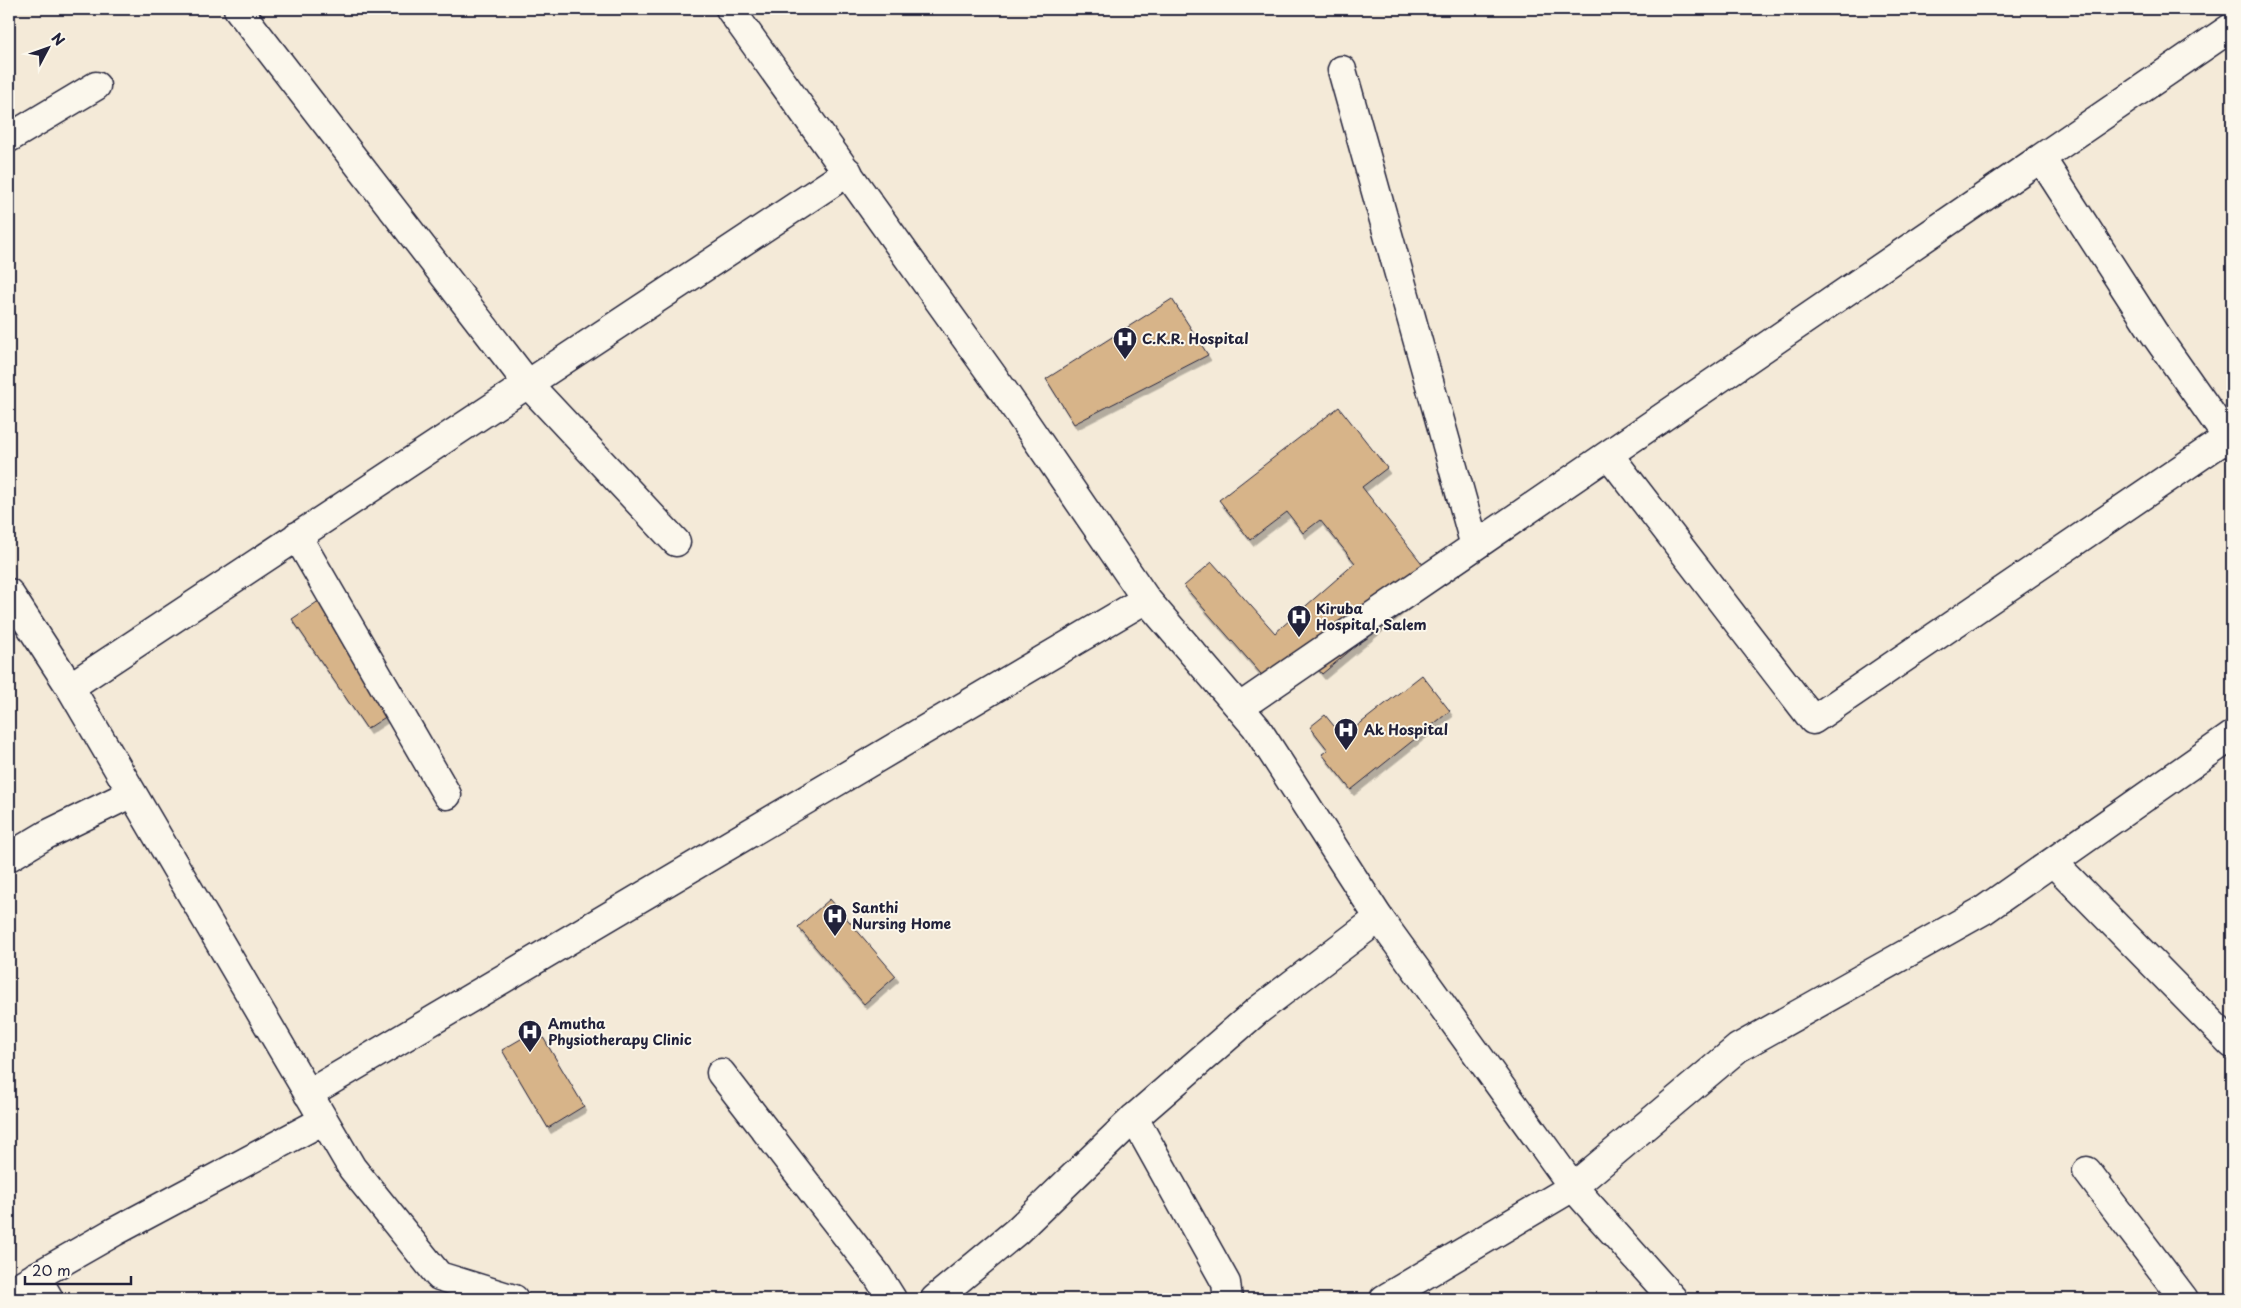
<svg xmlns="http://www.w3.org/2000/svg" width="2241" height="1308" font-family="'Playpen Sans',sans-serif">
	<style>
		.building { fill: #d7b489; stroke: #22223b; filter: url(#shadow) }
		.lines { fill: none; stroke-linecap: round; stroke-linejoin: round }
		.street-casing { stroke: #22223b; stroke-width: 31 }
		.secondary-casing { stroke: #22223b; stroke-width: 31 }
		.street { stroke: #fbf7ec; stroke-width: 28 }
		.secondary { stroke: #fbf7ec; stroke-width: 28 }
		.labels { text-anchor: middle; stroke-width: 4; stroke-linejoin: round; paint-order: stroke }
		.poi-label { font-size: 14px; font-weight: bold; fill: #22223b; stroke: #fbf7ec; text-anchor: start }
	</style>
	<defs>
		<filter id="shadow"><feDropShadow dx="3" dy="5.5" stdDeviation="0" flood-color="#0004"/></filter>
	</defs>
	<rect width="100%" height="100%" fill="#f4ead8"/>
	<filter id="ink" filterUnits="userSpaceOnUse"><feTurbulence type="fractalNoise" baseFrequency=".02" numOctaves="2"/><feDisplacementMap in="SourceGraphic" scale="10" xChannelSelector="R" yChannelSelector="G"/><feConvolveMatrix kernelMatrix="1 2 1 2 8 2 1 2 1" color-interpolation-filters="sRGB"/></filter>
	<g filter="url(#ink)">
		<path class="building" d="M1172 299 1208 355 1074 424 1046 379Z
			M1339 407 1387 468 1362 487 1435 580 1322 674 1303 651 1268 682 1184 586 1212 562 1275 633 1355 563 1320 520 1303 533 1287 512 1250 540 1219 500Z
			M332 592 407 703 367 729 292 619Z
			M1422 675 1450 711 1351 790 1322 754 1328 750 1310 727 1325 715 1343 737Z
			M830 899 896 976 864 1004 798 927Z
			M538 1029 584 1106 548 1128 502 1050Z"/>
		<g class="lines">
			<defs>
				<path id="street" d="M238 9 528 384 676 542
					M1342 70 1475 546
					M9 138 96 86
					M2041 158 2154 333 2232 444
					M1609 455 1813 720 2228 437
					M297 536 447 795
					M9 593 70 687 848 172
					M70 687 352 1168 439 1276 514 1299
					M1240 707 2232 27
					M9 857 46 835 132 793
					M2053 862 2232 1044
					M1379 918 1573 1187 1673 1299
					M721 1073 877 1275 892 1299
					M308 1094 1146 599
					M1134 1118 1226 1283 1228 1299
					M2087 1171 2184 1299
					M36 1276 49 1299
					M9 1292 114 1232 324 1120
					M1384 1299 1573 1187 1738 1048 1984 910 2232 736"/>
				<path id="secondary" d="M730 9 1005 393 1146 599 1256 727 1379 918 1257 1011 1134 1118 1017 1231 935 1299"/>
			</defs>
			<use href="#street" class="street-casing"/>
			<use href="#secondary" class="secondary-casing"/>
			<use href="#street" class="street"/>
			<use href="#secondary" class="secondary"/>
		</g>
	</g>
	<defs>
		<symbol id="hospital-pin" viewBox="-11 -11 22 30"><path d="M0 17L-7.5 6A9.5 9.5 0 1 1 7.5 6Z" fill="#22223b" stroke="#fbf7ec"/><path d="M-5-5h3v3.5h4V-5h3V5h-3V1.5h-4V5h-3Z" fill="#fff"/></symbol>
	</defs>
	<g fill-rule="evenodd">
		<use href="#hospital-pin" x="1111" y="325" width="28" height="38"/>
		<use href="#hospital-pin" x="1285" y="603" width="28" height="38"/>
		<use href="#hospital-pin" x="1332" y="716" width="28" height="38"/>
		<use href="#hospital-pin" x="821" y="902" width="28" height="38"/>
		<use href="#hospital-pin" x="516" y="1018" width="28" height="38"/>
	</g>
	<g class="labels">
		<g class="poi-label">
			<text x="1142" y="344">C.K.R. Hospital</text>
			<text x="1316" y="614">Kiruba<tspan x="1316" dy="16">Hospital, Salem</tspan></text>
			<text x="1364" y="735">Ak Hospital</text>
			<text x="852" y="913">Santhi<tspan x="852" dy="16">Nursing Home</tspan></text>
			<text x="548" y="1029">Amutha<tspan x="548" dy="16">Physiotherapy Clinic</tspan></text>
		</g>
	</g>
	<rect width="2241" height="1308" fill="none" stroke="#fbf7ec" stroke-width="30"/>
	<rect x="15" y="15" width="2211" height="1278" fill="none" stroke="#22223b" stroke-width="2" filter="url(#ink)"/>
	<g transform="translate(48 48) rotate(49)" stroke="#fbf7ec" stroke-width="4" paint-order="stroke">
	<path d="M0-4L9 19L0 12L-9 19Z" fill="#22223b"/>
	<text y="-8" font-size="14" font-weight="bold" text-anchor="middle" fill="#22223b">N</text>
	</g>
	<path d="M25 1276v8h106v-8" fill="none" stroke="#22223b" stroke-width="2.5"/>
	<text x="32" y="1276" font-size="15" fill="#22223b" stroke="#fbf7ec" stroke-width="4" paint-order="stroke">20 m</text>
</svg>
